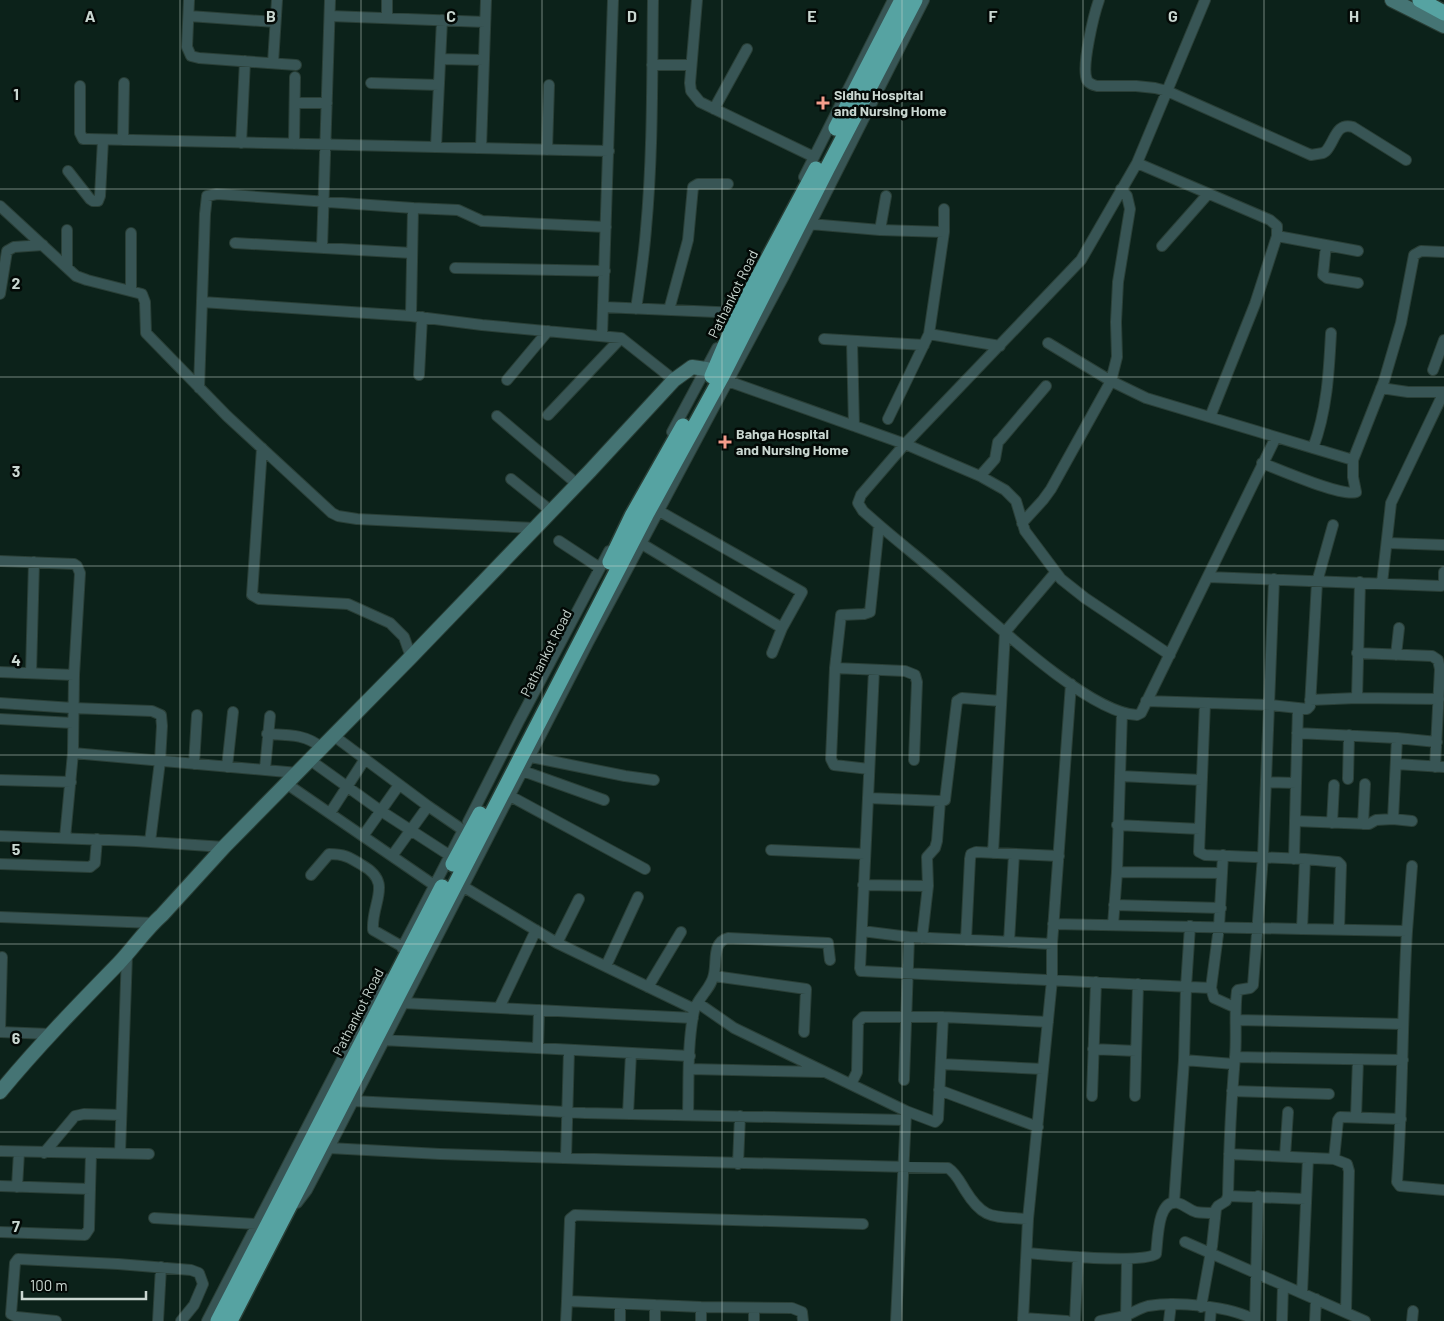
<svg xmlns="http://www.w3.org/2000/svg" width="1444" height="1321" font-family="Barlow,sans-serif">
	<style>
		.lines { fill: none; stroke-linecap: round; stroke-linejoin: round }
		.street-casing { stroke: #2a3f37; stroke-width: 12 }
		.secondary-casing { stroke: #2a3f37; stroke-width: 16 }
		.highway-casing { stroke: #2a3f37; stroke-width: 18 }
		.street { stroke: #385555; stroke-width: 10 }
		.secondary { stroke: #457474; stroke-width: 14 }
		.highway { stroke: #56a3a2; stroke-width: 15 }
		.grid { fill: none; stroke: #cad7d1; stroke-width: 1; stroke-opacity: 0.55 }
		.poi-dot { fill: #f49d8c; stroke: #030906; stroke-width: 2 }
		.labels { text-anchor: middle; stroke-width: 5; stroke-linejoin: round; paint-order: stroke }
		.poi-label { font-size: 14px; font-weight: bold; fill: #cad7d1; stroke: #030906; text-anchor: start }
		.street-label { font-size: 14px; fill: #cad7d1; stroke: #030906 }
		.grid-label { font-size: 16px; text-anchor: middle; font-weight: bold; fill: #cad7d1; stroke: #030906; stroke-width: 5; stroke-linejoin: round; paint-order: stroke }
	</style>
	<rect width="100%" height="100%" fill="#0c221a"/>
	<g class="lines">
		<defs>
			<path id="street" d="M189 0 187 47 191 56 199 58 296 65
				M697 0 690 83 691 91 700 102 814 157
				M1099 0C1094 14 1081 67 1087 80 1089 84 1093 85 1097 86H1136L1155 88 1167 91 1311 155 1323 153 1326 151C1335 141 1336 122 1353 127L1406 160
				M1205 0 1137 163 1081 260 905 444 861 495 858 503 863 511 879 525C901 544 924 562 946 581 986 615 1087 713 1137 715L1141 713 1276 437
				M189 16 275 22
				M330 16 485 22
				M387 18V0
				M441 59 484 60
				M273 63 277 0
				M652 65H691
				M371 83 439 85
				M80 86V133L83 139H88L609 151
				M295 103H327
				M714 109 747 49
				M123 140 124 83
				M241 143 245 61
				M294 144 295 77
				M436 147 442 20
				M481 148 486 0
				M547 150 549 85
				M1137 163 1270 220 1277 226V236L1255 304 1210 417
				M68 171 90 199 93 201H98L100 196 103 140
				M804 177 893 0
				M0 206 76 276 87 280 142 294 145 302 146 333 227 416 332 513 338 516 357 519 535 528
				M413 208 458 210 482 221 606 227
				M810 224 880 230 944 232 929 334 888 419
				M880 230 886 196
				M944 232V209
				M1277 236 1358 251
				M235 243 412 253
				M1326 245 1323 275 1327 278 1358 283
				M1162 246 1208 194
				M322 248 330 0
				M67 267V230
				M455 268 605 271
				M131 290V233
				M0 294 7 251 14 247 43 245
				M202 302 411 316 482 325 621 338 674 380
				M603 307 739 313
				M636 309C640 282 644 256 646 229 653 153 652 76 653 0
				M669 310 688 240 693 187 698 184H728
				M929 334 1000 346
				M602 336 613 0
				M824 339 924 345
				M852 341 854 426
				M1048 343 1111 381 1146 398 1353 460 1384 381 1401 323 1414 255 1421 251 1444 252
				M1433 370 1444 340
				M419 375 422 317
				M722 379 905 444 980 476 1005 490 1016 501 1025 531 1061 579 1085 598 1170 655
				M507 380 548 331
				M199 388 205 214 207 196 217 194 413 208 411 316
				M1381 388 1408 392H1443
				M548 415 621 338
				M497 416 577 484
				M672 432 717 348
				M262 448 252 595 259 599 348 604 390 623 404 637 411 657
				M1313 448C1327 411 1329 372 1331 333
				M1262 463C1280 470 1342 497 1356 492L1353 477V460
				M980 476 995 459 998 442 1001 439 1046 386
				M511 479 551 511
				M659 511 802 592 782 628 772 653
				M1022 523 1043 500 1051 489 1111 381 1117 357 1116 322 1118 282 1130 209 1127 196 1121 189
				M559 541 600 568
				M1387 543 1444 545
				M642 544 782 628
				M0 561 74 564 77 566 80 573 74 675 73 753 65 838
				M1208 577 1441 586 1444 582V572
				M1382 583 1391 503 1444 392
				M1357 653 1432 656 1438 660 1440 669 1435 767
				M1396 655 1399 628
				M835 668 905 671 915 675 917 682 914 760
				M874 670 860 968 861 971 1211 988 1214 998 1234 1007
				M0 672 74 675
				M31 673 34 562
				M1357 698 1360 582
				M1310 700 1357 698 1439 699
				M1146 701 1270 705 1298 708
				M0 703 73 708 152 711 161 715 162 726 160 761 150 842
				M1205 703 1199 852 1205 855 1305 859 1302 929 1407 931C1402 1014 1403 1098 1397 1182L1400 1186 1444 1190
				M0 719 73 723
				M1297 733 1397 738 1437 742
				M267 734C288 735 306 734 322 748
				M334 736 428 806 463 830
				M73 753 298 773
				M531 757 625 776 654 780
				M310 760 381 811 449 855
				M194 764 197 715
				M1396 764 1444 767
				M227 767 233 712
				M265 769 270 716
				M869 769 834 765 831 759 835 668 841 615 864 614 870 612 879 525
				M523 771 604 800
				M1120 776 1202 780
				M1348 779 1349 735
				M0 780 71 782
				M1266 782 1296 783
				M287 784 434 885
				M510 796 645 869
				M868 798 940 801 945 800 957 701 962 698 1001 701
				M330 813 365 759
				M1393 819 1397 738
				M1295 821 1369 824 1376 820 1393 819 1412 821
				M468 822 518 723 609 551
				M1332 823 1334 785
				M1363 824 1365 784
				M1117 825 1200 829
				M0 836 136 841 224 847
				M363 836 399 785
				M771 850 865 854
				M993 853 1005 632 1055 573
				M392 856 428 806
				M1294 859 1298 708 1307 709 1310 706 1317 582 1333 525
				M1305 859 1338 862 1341 865 1339 929
				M0 864 90 867 95 863 97 839
				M1117 872 1222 873
				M311 875 329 854C344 854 349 857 362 865 394 883 371 902 373 930L403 947
				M863 885 928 886
				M464 887 557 943 694 1009
				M1114 905 1221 908
				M0 917 153 923
				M1053 924 1302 929
				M1113 925 1117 872 1122 712
				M862 931 909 937 1052 944
				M1407 931 1412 866
				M922 938 928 886 927 857 935 848 937 841 940 801
				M966 940 970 859 971 854 976 852 1059 856
				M1009 942 1014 854
				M557 943 579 899
				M402 948 461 834
				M606 966 638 897
				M714 976 806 989 804 1032
				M648 987 681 932
				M1211 988 1219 927 1223 855
				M403 1003 693 1018
				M698 1003 734 1028 906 1111 935 1122 938 1119 943 1017
				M499 1008 536 930
				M1236 1020 1403 1024
				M0 1030 2 957
				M0 1032 50 1034
				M383 1040 690 1056
				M538 1048 539 1010
				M1093 1049 1136 1051
				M1235 1057 1403 1060
				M1184 1060 1234 1064
				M941 1064 1043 1069
				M690 1069 822 1072
				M904 1080 909 937
				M851 1084 857 1072 858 1022 863 1017H943L1048 1022
				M939 1090 1038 1127
				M1232 1091 1329 1094
				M1092 1096 1096 982
				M1135 1096 1138 984
				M353 1101 585 1113 905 1120
				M628 1114 631 1053
				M688 1115C689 1081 687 1045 694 1011 697 998 712 988 714 974 717 961 712 942 728 938L828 943 830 960
				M1356 1117 1358 1060
				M329 1148 440 1154 627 1160 948 1168C956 1173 960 1182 965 1190 984 1221 994 1216 1028 1219
				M0 1151 149 1154
				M44 1153 75 1116 84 1114 121 1115
				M120 1153 127 954
				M1229 1154 1334 1159 1347 1164 1349 1171 1346 1312
				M1285 1156 1288 1112
				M566 1158 569 1050
				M1334 1159 1338 1120 1340 1117 1401 1119
				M738 1164 740 1116
				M0 1186 90 1189 91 1154
				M17 1187 19 1152
				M1228 1196 1306 1199
				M297 1203 307 1190 329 1148 588 643 783 278 924 0
				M1174 1203 1184 1060 1186 987 1190 926
				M154 1218 257 1224
				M0 1232 85 1235 89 1229 90 1189
				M1185 1242 1365 1321
				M1027 1253C1050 1255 1140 1264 1156 1254 1158 1241 1157 1198 1178 1203 1185 1205 1189 1210 1196 1212 1202 1213 1209 1213 1215 1213
				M1302 1293 1308 1158
				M567 1301 570 1219 575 1215 863 1224
				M655 1305 701 1307 792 1308 802 1312 803 1321
				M1201 1307 1212 1246 1216 1209 1218 1206 1226 1201 1228 1196C1229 1149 1231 1103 1235 1057 1237 1035 1234 1013 1237 991L1238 990 1250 988 1253 985 1263 856 1274 579
				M1023 1318 1067 1321
				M1126 1320 1127 1259
				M56 1321 17 1317 11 1314 15 1263 18 1259 118 1264 191 1270 199 1273 203 1284 194 1305 181 1321
				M158 1321 161 1267
				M207 1321 351 1042 387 979
				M566 1321 567 1301 655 1305V1321
				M620 1321V1304
				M701 1321V1307
				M754 1321V1308
				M896 1321 906 1114
				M1023 1321 1028 1219 1052 980V944L1071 684
				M1075 1321 1078 1257
				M1100 1321C1109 1319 1118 1318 1127 1315 1134 1312 1140 1308 1148 1306 1176 1301 1230 1306 1255 1320
				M1169 1321 1171 1304
				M1210 1321 1211 1308
				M1255 1321 1258 1196
				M1282 1321 1283 1285
				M1315 1321 1316 1299
				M1412 1321 1413 1311"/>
			<path id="secondary" d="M1392 0 1444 26
				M0 1092C37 1047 78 1005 119 963 134 947 146 929 162 915L224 847 411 657 590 471 674 380 692 367 706 369 721 378"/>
			<path id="highway" d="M1420 0 1444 13
				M836 128 902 0
				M712 376 739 313 816 169
				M610 562 632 516 683 426
				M453 864 480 814
				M218 1321 442 887
				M230 1321 646 515 721 378 827 169 915 0"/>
		</defs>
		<use href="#street" class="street-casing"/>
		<use href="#secondary" class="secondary-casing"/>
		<use href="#highway" class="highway-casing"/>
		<use href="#street" class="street"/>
		<use href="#secondary" class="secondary"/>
		<use href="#highway" class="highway"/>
	</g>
	<path class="grid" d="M180 0V1321M361 0V1321M542 0V1321M722 0V1321M902 0V1321M1083 0V1321M1264 0V1321M0 189H1444M0 377H1444M0 566H1444M0 755H1444M0 944H1444M0 1132H1444"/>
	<g class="poi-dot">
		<path d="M820.5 95.5h5v5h5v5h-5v5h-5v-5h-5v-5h5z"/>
		<path d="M722.5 434.5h5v5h5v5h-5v5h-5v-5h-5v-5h5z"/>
	</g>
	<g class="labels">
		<g class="poi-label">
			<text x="834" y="100">Sidhu Hospital<tspan x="834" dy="16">and Nursing Home</tspan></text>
			<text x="736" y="439">Bahga Hospital<tspan x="736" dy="16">and Nursing Home</tspan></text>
		</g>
		<g class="street-label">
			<text transform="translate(733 294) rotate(-64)" y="5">Pathankot Road</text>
			<text transform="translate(546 653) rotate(-63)" y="5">Pathankot Road</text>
			<text transform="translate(358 1012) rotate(-63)" y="5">Pathankot Road</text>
		</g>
	</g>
	<g class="grid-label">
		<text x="90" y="22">A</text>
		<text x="271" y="22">B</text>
		<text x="451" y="22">C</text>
		<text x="632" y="22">D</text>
		<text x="812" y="22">E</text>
		<text x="993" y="22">F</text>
		<text x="1173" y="22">G</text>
		<text x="1354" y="22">H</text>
		<text x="16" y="100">1</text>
		<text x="16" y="289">2</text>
		<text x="16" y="477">3</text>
		<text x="16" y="666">4</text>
		<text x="16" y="855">5</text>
		<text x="16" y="1044">6</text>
		<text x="16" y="1232">7</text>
	</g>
	<path d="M22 1291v8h124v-8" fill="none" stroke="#cad7d1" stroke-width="2.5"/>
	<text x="30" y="1291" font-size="15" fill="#cad7d1" stroke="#030906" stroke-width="4" paint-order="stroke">100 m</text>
</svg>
